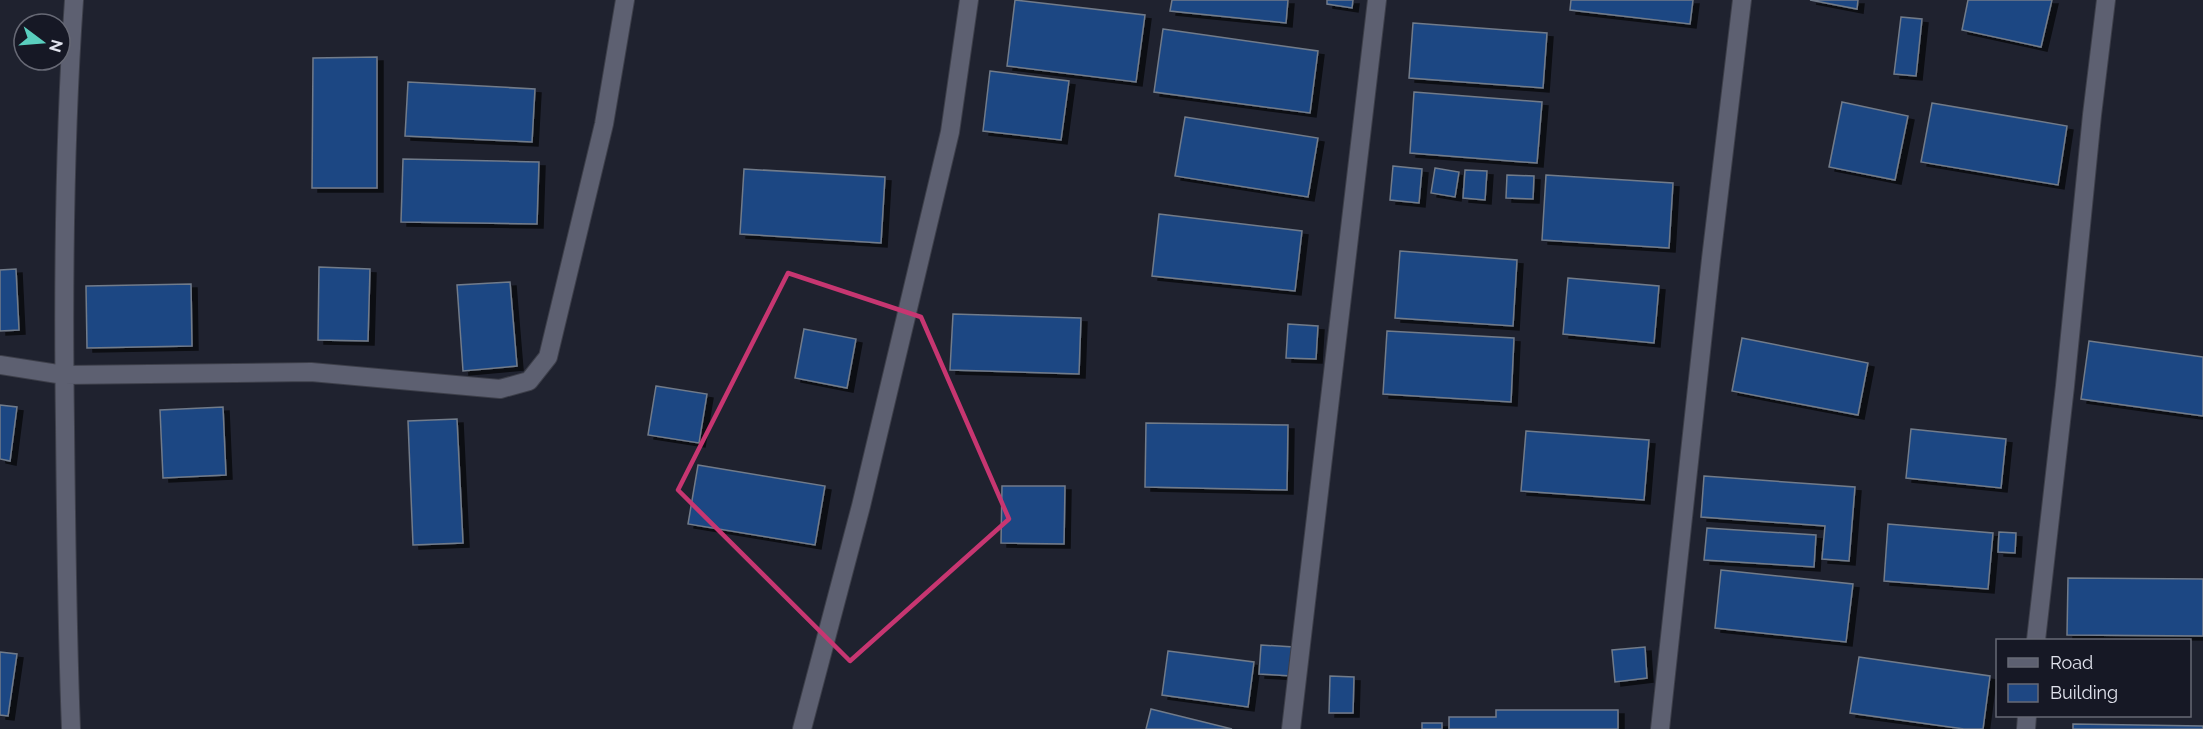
<svg xmlns="http://www.w3.org/2000/svg" width="2203" height="729" font-family="Raleway,sans-serif">
	<style>
		.building { fill: #1e4783; stroke: #717b8a; stroke-width: 1.5; filter: url(#shadow) }
		.lines { fill: none; stroke-linecap: round; stroke-linejoin: round }
		.street-casing { stroke: #3d3f4a; stroke-width: 20 }
		.street { stroke: #5d6071; stroke-width: 18 }
		.marked { fill: none; stroke: #c73671; stroke-width: 4.5; stroke-linejoin: round }
	</style>
	<defs>
		<filter id="shadow"><feDropShadow dx="6" dy="4" stdDeviation="0" flood-color="#0009"/></filter>
	</defs>
	<rect width="100%" height="100%" fill="#1f222f"/>
	<path class="building" d="M1015 0 1145 15 1136 82 1007 66Z
		M1172 0H1288L1286 23 1170 11Z
		M1327 0H1353L1352 8 1327 4Z
		M1571 0H1693L1690 24 1570 10Z
		M1810 0H1858L1857 9Z
		M1968 0H2052L2041 47 1962 30Z
		M1901 17 1922 19 1916 76 1894 74Z
		M1413 23 1547 33 1543 88 1409 78Z
		M1163 29 1318 51 1310 113 1154 92Z
		M377 57V188H312L313 58Z
		M990 71 1069 81 1061 140 983 131Z
		M408 82 535 89 532 142 405 136Z
		M1414 92 1542 102 1537 163 1410 153Z
		M1842 102 1908 116 1895 180 1829 167Z
		M1932 103 2067 126 2058 185 1921 162Z
		M1185 117 1318 138 1308 197 1175 176Z
		M403 159 539 162 537 224 401 222Z
		M1393 166 1422 169 1419 203 1390 200Z
		M1435 168 1459 172 1455 197 1431 193Z
		M744 169 885 177 881 243 740 234Z
		M1465 170 1487 171 1485 200 1463 198Z
		M1507 175 1534 176 1533 199 1506 198Z
		M1546 175 1673 183 1669 248 1542 240Z
		M1159 214 1302 231 1295 291 1152 276Z
		M1400 251 1517 260 1513 326 1395 318Z
		M319 267 370 269 368 341 318 340Z
		M16 269 19 330 0 331V270Z
		M1568 278 1659 286 1654 343 1563 334Z
		M510 282 517 366 463 371 457 285Z
		M191 284 192 346 87 348 86 286Z
		M953 314 1081 318 1079 374 950 370Z
		M1288 324 1318 326 1316 359 1286 358Z
		M804 329 856 339 847 388 795 378Z
		M1387 331 1514 338 1511 402 1383 394Z
		M1742 338 1868 363 1858 415 1732 391Z
		M2089 341 2203 357V416L2081 399Z
		M656 386 707 394 699 443 648 435Z
		M0 405 17 407 10 461 0 459Z
		M223 407 226 475 163 478 160 410Z
		M457 419 463 543 413 545 408 421Z
		M1146 423 1288 425 1287 490 1145 487Z
		M1911 429 2006 439 2001 488 1906 478Z
		M1526 431 1649 440 1644 500 1521 491Z
		M698 465 825 486 815 545 688 524Z
		M1704 476 1855 487 1849 561 1822 559 1825 526 1701 517Z
		M1002 486H1065L1064 544 1001 543Z
		M1888 524 1993 533 1988 589 1884 581Z
		M1707 528 1816 535 1814 567 1704 560Z
		M1999 532 2016 533 2015 553 1998 552Z
		M1721 570 1853 584 1846 642 1715 628Z
		M2068 578 2203 579V636L2067 635Z
		M1261 645 1294 647 1292 676 1259 674Z
		M1645 647 1647 678 1615 682 1612 650Z
		M1168 651 1254 662 1248 707 1162 695Z
		M0 652 17 654 8 716 0 715Z
		M1859 657 1990 676 1983 729H1964L1850 713Z
		M1330 676 1354 677 1353 713H1329Z
		M1151 709 1232 729H1146Z
		M1496 710H1618V729H1449V717H1496Z
		M1422 723H1442V729H1422Z
		M2073 724 2203 726V729H2073Z"/>
	<g class="lines">
		<defs>
			<path id="street" d="M0 365 64 375 311 372 500 389 529 381 548 357 604 124 625 0
				M2036 640 2065 386 2092 115 2106 0
				M71 729C67 628 66 527 65 426 63 283 64 142 74 0
				M802 729 861 506 950 132 969 0
				M1291 729 1377 0
				M1660 729 1711 259 1742 0
				M2026 729 2027 716"/>
		</defs>
		<use href="#street" class="street-casing"/>
		<use href="#street" class="street"/>
	</g>
	<path class="marked" d="M788 273 921 317 1009 519 850 661 678 490Z"/>
	<rect x="1996" y="639" width="195" height="78" fill="#161825" stroke="#676975" stroke-width="1.5"/>
	<rect x="2008" y="658" width="30" height="9" fill="#5d6071" stroke="#676975" stroke-width="1.5"/>
	<text x="2050" y="669" font-size="18" fill="#e1e3ed">Road</text>
	<rect x="2008" y="684" width="30" height="18" fill="#1e4783" stroke="#676975" stroke-width="1.5"/>
	<text x="2050" y="699" font-size="18" fill="#e1e3ed">Building</text>
	<g transform="translate(42 42) rotate(106)"><circle r="28" fill="#161825" stroke="#676975" stroke-width="1.5"/>
	<path d="M0-4.5L10 22L0 15L-10 22Z" fill="#5acebe"/>
	<text y="-9" font-size="16" font-weight="bold" text-anchor="middle" fill="#e1e3ed">N</text>
	</g>
</svg>
